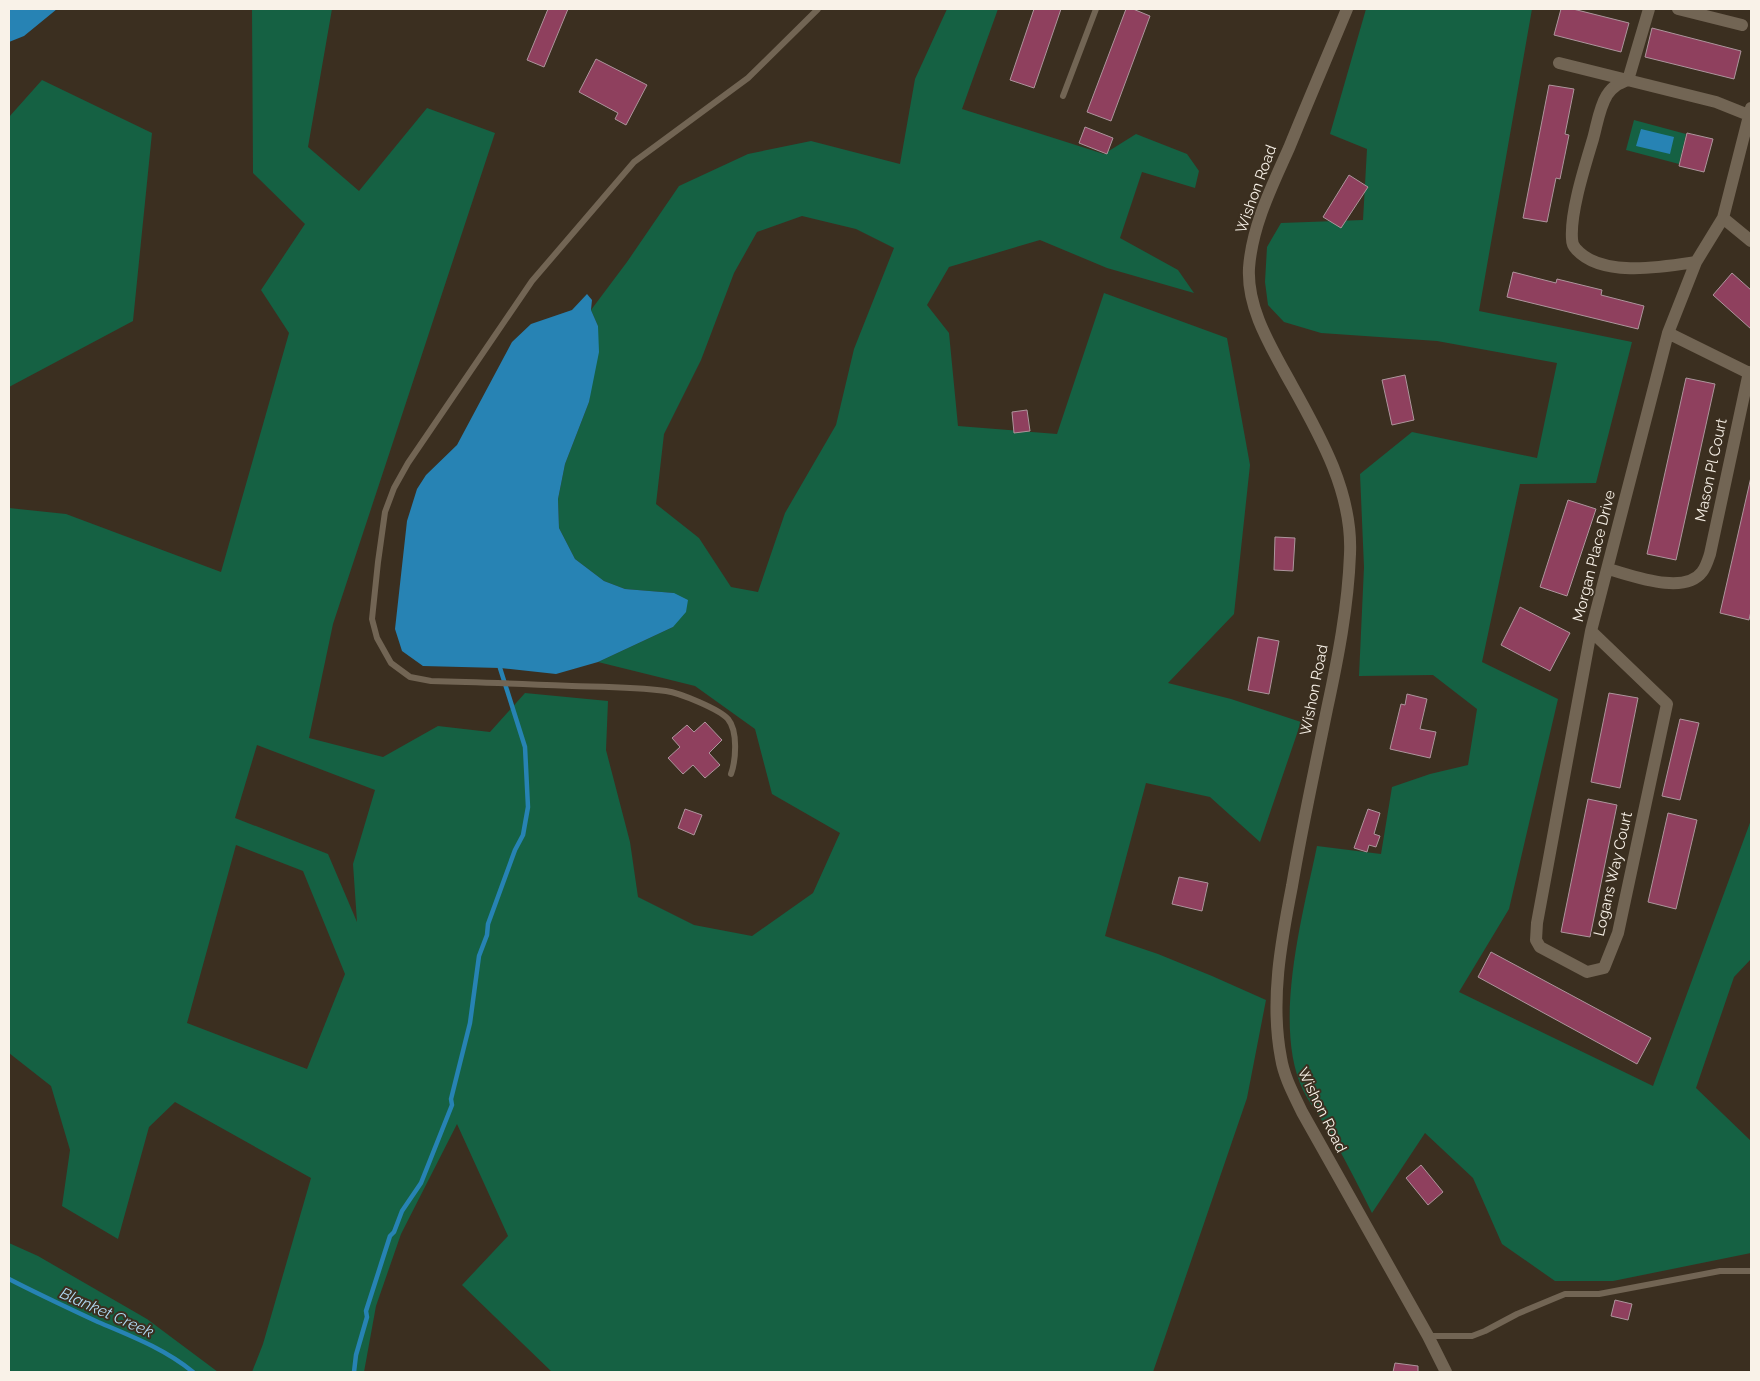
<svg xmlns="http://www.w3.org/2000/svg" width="1760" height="1381" font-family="Raleway,sans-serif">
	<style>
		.green { fill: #156143; fill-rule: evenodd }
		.water { fill: #2783b4 }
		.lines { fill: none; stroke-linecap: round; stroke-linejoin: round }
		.stream { stroke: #2783b4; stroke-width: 4.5 }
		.building { fill: #8f405e; stroke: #ad959c }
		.service { stroke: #726554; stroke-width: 6 }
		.minor { stroke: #726554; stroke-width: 12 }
		.labels { text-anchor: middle; stroke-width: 4; stroke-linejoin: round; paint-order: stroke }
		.street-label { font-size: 15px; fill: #f9f2e8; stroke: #3b2f20 }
		.water-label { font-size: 16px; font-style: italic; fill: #b1daf5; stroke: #3b2f20 }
	</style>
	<rect width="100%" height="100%" fill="#3b2f20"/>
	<path class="green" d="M252 9H332L308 147 359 191 427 108 495 133 333 624 309 738 383 757 438 726 490 732 525 693 608 701 606 750 630 842 638 897 694 925 752 936 813 893 840 833 772 794 755 729 695 686 598 662 673 627 674 593 625 589 604 581 575 559 559 528 558 499 565 464 589 402 598 326 591 310 627 262 679 186 748 154 811 141 900 164 915 79 947 9H998L962 109 1104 154 1136 134 1187 154 1199 171 1195 188 1142 172 1120 238 1178 270 1194 293 1107 268 1040 240 949 267 927 305 949 333 958 426 1057 434 1104 293 1227 338 1250 465 1234 614 1168 683 1231 699 1301 722 1260 842 1210 797 1146 783 1105 936 1158 954 1212 976 1266 1000 1247 1098 1153 1372H552L462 1285 508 1236 457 1124 401 1234 376 1306 364 1372H252L263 1344 311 1178 175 1102 149 1127 118 1239 62 1206 70 1150 51 1086 9 1053V508L66 514 221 572 289 333 261 290 305 224 253 173ZM802 216 856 229 894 248 854 349 836 425 785 513 758 592 731 587 699 538 656 504 664 434 701 360 734 273 757 232ZM257 745 375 790 353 864 357 922 328 854 235 818ZM236 845 303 871 345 974 307 1069 187 1023Z
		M1366 9H1532L1479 311 1632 342 1596 483 1520 484 1482 662 1558 699 1509 909 1459 992 1653 1086 1751 820V959L1734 977 1696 1088 1751 1141V1253L1613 1281H1555L1502 1244 1473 1178 1425 1133 1372 1213C1360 1189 1348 1165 1335 1142 1326 1124 1312 1108 1303 1090 1272 1025 1303 914 1317 846L1381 854 1392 787 1430 774 1468 765 1477 709 1433 675 1359 676 1364 567 1360 474 1412 432 1537 458 1557 363 1437 341 1321 333 1284 322 1268 305 1265 282 1267 247 1281 223 1363 220 1367 149 1330 134Z
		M42 80 152 133 133 321 9 387V117Z
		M1634 120 1686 134 1679 164 1626 150Z
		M9 1243 38 1256 147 1319 218 1372H9Z"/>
	<path class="water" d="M9 9H57L24 36 9 42Z
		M1641 129 1674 137 1670 154 1636 146Z
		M587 294 592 300 591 310 598 326 599 352 589 402 565 464 558 499 559 528 575 559 604 581 625 589 674 593 688 600 686 612 673 627 598 662 556 674 500 668 423 666 402 651 395 629 407 521 417 489 426 475 457 445 512 342 531 324 572 310Z"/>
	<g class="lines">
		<path class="stream" d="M9 1279C38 1294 68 1308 98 1322 131 1336 165 1349 193 1372
			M354 1372 356 1355 367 1317 366 1311 390 1236 394 1232 402 1211 421 1183 452 1105 451 1099 470 1023 479 956 487 935 488 924 515 850 523 835 528 807 525 747 500 668"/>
	</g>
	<path class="building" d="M548 9H568L544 67 527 60Z
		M1034 9H1061L1034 88 1010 80Z
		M1126 9H1133L1150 16 1111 121 1087 112Z
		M1561 9H1573L1629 23 1621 52 1554 35Z
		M1652 28 1741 51 1734 79 1645 57Z
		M596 59 647 85 626 125 615 119 618 113 579 92Z
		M1549 85 1574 89 1565 134 1569 135 1560 179 1556 178 1547 222 1523 218Z
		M1085 127 1113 138 1107 154 1079 143Z
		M1687 133 1713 139 1704 172 1679 166Z
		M1349 175 1368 187 1341 228 1323 217Z
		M1513 272 1556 283 1557 279 1602 290 1601 295 1644 306 1638 329 1507 297Z
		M1732 273 1751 290V329L1713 295Z
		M1405 375 1414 420 1392 425 1382 380Z
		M1686 378 1715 384 1676 560 1647 554Z
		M1027 410 1030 431 1014 433 1012 412Z
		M1751 477V611L1749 620 1720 613Z
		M1568 500 1596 509 1567 596 1540 587Z
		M1275 537 1295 538 1293 571 1274 570Z
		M1520 607 1570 633 1550 671 1501 645Z
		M1258 637 1279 641 1269 694 1248 690Z
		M1609 693 1638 698 1620 788 1591 782Z
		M1407 694 1427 699 1420 729 1436 732 1430 758 1390 749 1401 704 1405 705Z
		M1680 719 1699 723 1680 800 1662 796Z
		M705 722 722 740 709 753 720 765 705 778 693 765 683 774 668 758 680 747 672 738 687 725 694 732Z
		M1588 799 1617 805 1590 937 1561 932Z
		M685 809 702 815 694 835 678 828Z
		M1368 809 1380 813 1374 834 1380 836 1376 847 1369 845 1367 852 1354 848Z
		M1668 813 1697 820 1676 909 1648 902Z
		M1179 877 1208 883 1202 911 1172 904Z
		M1491 952 1651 1038 1637 1064 1478 977Z
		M1421 1165 1443 1192 1428 1205 1406 1178Z
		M1615 1300 1632 1304 1628 1320 1611 1316Z
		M1395 1363 1418 1366V1372H1393Z"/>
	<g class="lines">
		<path class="service" d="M1063 96 1096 9
			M731 774C736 760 738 731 728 719 719 709 680 693 666 691 635 687 603 687 572 686 525 684 478 682 431 681L410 677 391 663 377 638 372 619 378 562 385 512 394 488 408 463 532 281 634 162 748 78 818 9
			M1428 1336H1472L1485 1331 1517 1314 1565 1294H1599L1720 1271H1751"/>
		<path class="minor" d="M1347 9C1328 55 1308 101 1289 148 1272 186 1252 226 1249 268 1247 305 1267 340 1284 371 1315 427 1353 488 1350 554 1348 607 1338 658 1327 709 1315 768 1302 827 1292 886 1281 942 1270 1001 1281 1058 1284 1077 1294 1095 1302 1112L1428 1336 1446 1372
			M1649 9 1628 80C1618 84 1613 86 1607 95 1599 108 1597 125 1593 139 1585 166 1570 212 1572 239 1572 243 1573 246 1576 249 1601 278 1663 267 1696 262L1723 218 1751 108
			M1678 9 1742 25
			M1559 63 1716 102 1751 116
			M1723 218 1751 241
			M1668 333 1751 374
			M1608 569C1631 575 1684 596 1702 572 1706 567 1708 560 1710 554L1749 372
			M1591 631 1667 704 1618 933 1604 968 1587 972 1540 947 1536 940 1537 923 1591 631 1668 333 1696 262"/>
	</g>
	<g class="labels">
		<g class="street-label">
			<text transform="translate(1256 189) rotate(-70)" y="5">Wishon Road</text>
			<text transform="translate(1711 470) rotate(-78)" y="5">Mason Pl Court</text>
			<text transform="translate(1594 556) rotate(-76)" y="5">Morgan Place Drive</text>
			<text transform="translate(1314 690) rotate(-79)" y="5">Wishon Road</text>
			<text transform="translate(1613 874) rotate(-77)" y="5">Logans Way Court</text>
			<text transform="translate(1322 1110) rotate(64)" y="5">Wishon Road</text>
		</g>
		<g class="water-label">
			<text transform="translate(107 1312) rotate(24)" y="6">Blanket Creek</text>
		</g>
	</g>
	<rect width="1760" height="1381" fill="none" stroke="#f9f2e8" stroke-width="20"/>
</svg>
